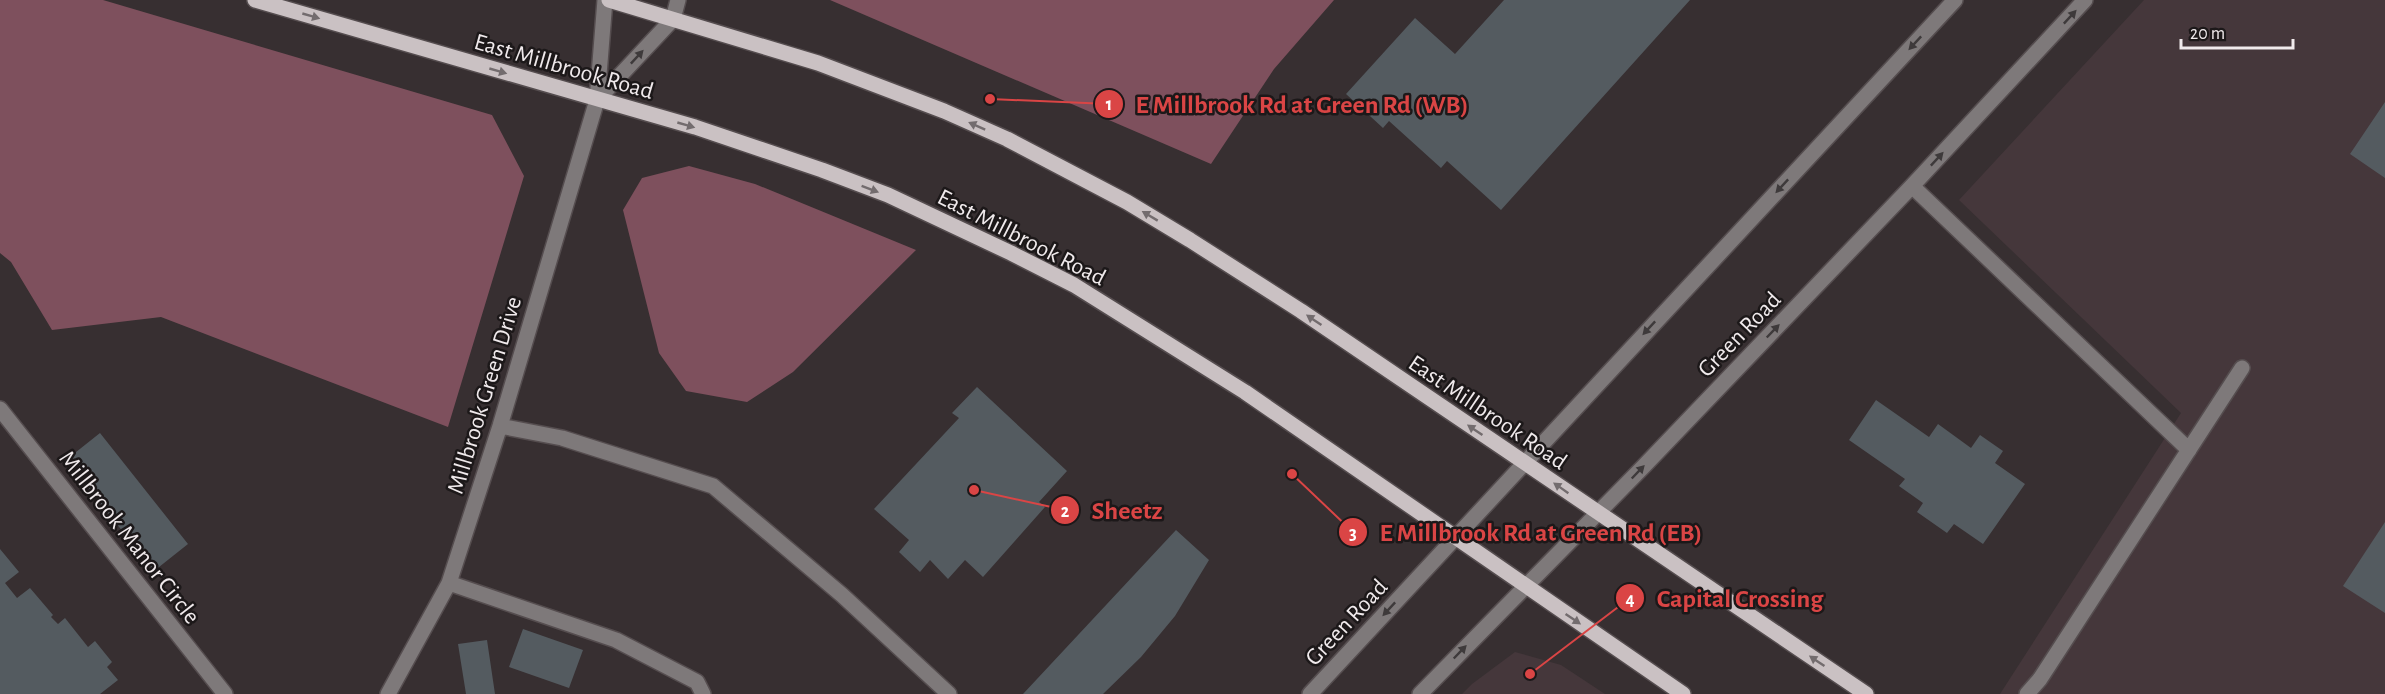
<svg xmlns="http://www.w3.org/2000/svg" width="2385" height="694" font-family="'Alegreya Sans',sans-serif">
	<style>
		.built { fill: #45373b }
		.forest { fill: #7e505d }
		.building { fill: #545b60 }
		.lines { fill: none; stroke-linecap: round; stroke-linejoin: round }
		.minor-casing { stroke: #554d4f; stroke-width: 18 }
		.major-casing { stroke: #554d4f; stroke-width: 18 }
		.minor { stroke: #7e797a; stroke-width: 15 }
		.major { stroke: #cac1c3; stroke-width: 15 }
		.oneway { fill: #736c6e }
		.oneway2 { fill: #3e3a3b }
		.labels { text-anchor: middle; stroke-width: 5; stroke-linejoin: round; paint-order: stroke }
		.street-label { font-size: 24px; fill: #f0eaec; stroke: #1c1819 }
		.leader { fill: none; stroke: #da4545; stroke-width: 2 }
		.callout-dot { fill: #da4545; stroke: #1c1819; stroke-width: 2 }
		.mark-label { font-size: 18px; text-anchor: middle; font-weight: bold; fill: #fff }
		.callout-label { font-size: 26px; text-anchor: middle; font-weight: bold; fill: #da4545; stroke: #1c1819; stroke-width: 5; stroke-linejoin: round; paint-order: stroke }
	</style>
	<rect width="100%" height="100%" fill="#372f31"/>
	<path class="built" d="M2144 0H2385V694H2000L2181 413 1959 200Z
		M1515 652 1561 665 1605 694H1462L1472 684Z"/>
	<path class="forest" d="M0 0H103L492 115 524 176 448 427 161 317 52 330 11 262 0 253Z
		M830 0H1334L1274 69 1211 164Z
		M689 166 755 184 916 250 793 372 747 402 686 391 659 353 623 210 642 178Z"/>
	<path class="building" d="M1504 0H1690L1501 210 1447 161 1441 168 1389 121 1383 128 1346 94 1415 18 1455 54Z
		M2385 102V178L2350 154Z
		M977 387 1067 471 1039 502 1045 507 983 577 965 560 948 579 930 560 920 572 899 552 909 540 874 509 959 418 952 413Z
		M1876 400 1929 437 1938 424 1971 448 1980 435 2003 451 1995 463 2025 484 1983 544 1954 524 1947 533 1917 512 1923 503 1899 486 1905 479 1849 440Z
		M100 433 188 544 154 571 66 460Z
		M2385 522V613L2343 586Z
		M1176 530 1209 560 1175 616 1141 657 1103 694H1023Z
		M0 549 19 572 5 583 17 598 30 588 53 615 51 617 58 624 65 618 88 647 95 641 112 662 107 667 118 680 100 694H0Z
		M523 629 583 650 569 688 509 667Z
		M487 640 495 694H466L458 644Z"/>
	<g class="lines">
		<defs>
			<path id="minor" d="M597 100 673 19 678 0
				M1912 186 2189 450
				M0 409 225 694
				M500 426 562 438 713 486 842 595 949 694
				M449 583 616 640 697 682 703 694
				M388 694 449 583 500 426 597 100 605 0
				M1310 694 1955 0
				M1420 694 1644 466 1912 186 2085 0
				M2027 694 2040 679 2242 368"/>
			<path id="major" d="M255 0 695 127 822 170 888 195 1011 253 1074 285 1245 392 1683 694
				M609 0 818 63 944 111 1007 139 1127 202 1190 240 1301 311 1866 694"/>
		</defs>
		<use href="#minor" class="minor-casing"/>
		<use href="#major" class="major-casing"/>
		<use href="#minor" class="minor"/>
		<use href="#major" class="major"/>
	</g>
	<defs><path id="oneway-solid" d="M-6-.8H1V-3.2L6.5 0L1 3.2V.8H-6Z" transform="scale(1.5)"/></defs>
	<g class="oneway">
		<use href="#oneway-solid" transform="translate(311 16) rotate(16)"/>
		<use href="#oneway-solid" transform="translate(498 71) rotate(16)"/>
		<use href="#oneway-solid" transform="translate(686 125) rotate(16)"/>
		<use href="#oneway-solid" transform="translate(977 126) rotate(-156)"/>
		<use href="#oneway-solid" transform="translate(870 189) rotate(21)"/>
		<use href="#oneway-solid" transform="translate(1150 216) rotate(-149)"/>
		<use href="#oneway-solid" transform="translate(1314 320) rotate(-146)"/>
		<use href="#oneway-solid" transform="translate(1475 430) rotate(-146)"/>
		<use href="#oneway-solid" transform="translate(1561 488) rotate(-145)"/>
		<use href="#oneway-solid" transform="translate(1573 619) rotate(34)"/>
		<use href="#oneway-solid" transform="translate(1817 661) rotate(-146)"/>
	</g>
	<g class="oneway2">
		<use href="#oneway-solid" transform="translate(2070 17) rotate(-47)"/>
		<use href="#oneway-solid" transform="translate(1915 43) rotate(133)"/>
		<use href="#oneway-solid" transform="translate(637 57) rotate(-47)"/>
		<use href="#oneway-solid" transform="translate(1937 159) rotate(-47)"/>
		<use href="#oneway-solid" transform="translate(1782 186) rotate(133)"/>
		<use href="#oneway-solid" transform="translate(1649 328) rotate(133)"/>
		<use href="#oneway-solid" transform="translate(1773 331) rotate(-46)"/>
		<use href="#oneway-solid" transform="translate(1638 472) rotate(-46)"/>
		<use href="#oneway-solid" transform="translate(1389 609) rotate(133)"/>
		<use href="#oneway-solid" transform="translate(1460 652) rotate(-46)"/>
	</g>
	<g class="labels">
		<g class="street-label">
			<text transform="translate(564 66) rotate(16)" y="8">East Millbrook Road</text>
			<text transform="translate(1022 237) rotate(27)" y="8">East Millbrook Road</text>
			<text transform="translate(1739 334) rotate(-46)" y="8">Green Road</text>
			<text transform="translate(484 395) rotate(-73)" y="8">Millbrook Green Drive</text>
			<text transform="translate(1488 412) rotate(34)" y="8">East Millbrook Road</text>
			<text transform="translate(130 537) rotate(52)" y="8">Millbrook Manor Circle</text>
			<text transform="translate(1346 622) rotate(-47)" y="8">Green Road</text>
		</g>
	</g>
	<path class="leader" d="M990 99L1109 104M974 490L1065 510M1292 474L1353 532M1530 674L1630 598"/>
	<g class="callout-dot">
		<circle cx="990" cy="99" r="6"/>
		<circle cx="974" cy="490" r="6"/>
		<circle cx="1292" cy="474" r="6"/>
		<circle cx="1530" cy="674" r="6"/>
		<circle cx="1109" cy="104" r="15"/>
		<circle cx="1065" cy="510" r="15"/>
		<circle cx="1353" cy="532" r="15"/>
		<circle cx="1630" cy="598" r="15"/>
	</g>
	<g class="mark-label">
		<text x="1109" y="110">1</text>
		<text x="1065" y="517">2</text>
		<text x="1353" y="539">3</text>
		<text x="1630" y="605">4</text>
	</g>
	<g class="callout-label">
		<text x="1302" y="113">E Millbrook Rd at Green Rd (WB)</text>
		<text x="1127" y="519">Sheetz</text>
		<text x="1541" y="541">E Millbrook Rd at Green Rd (EB)</text>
		<text x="1740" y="607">Capital Crossing</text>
	</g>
	<path d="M2181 39v9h112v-9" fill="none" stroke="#f0eaec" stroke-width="3"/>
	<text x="2190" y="39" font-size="18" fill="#f0eaec" stroke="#1c1819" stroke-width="4.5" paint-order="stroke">20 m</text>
</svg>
